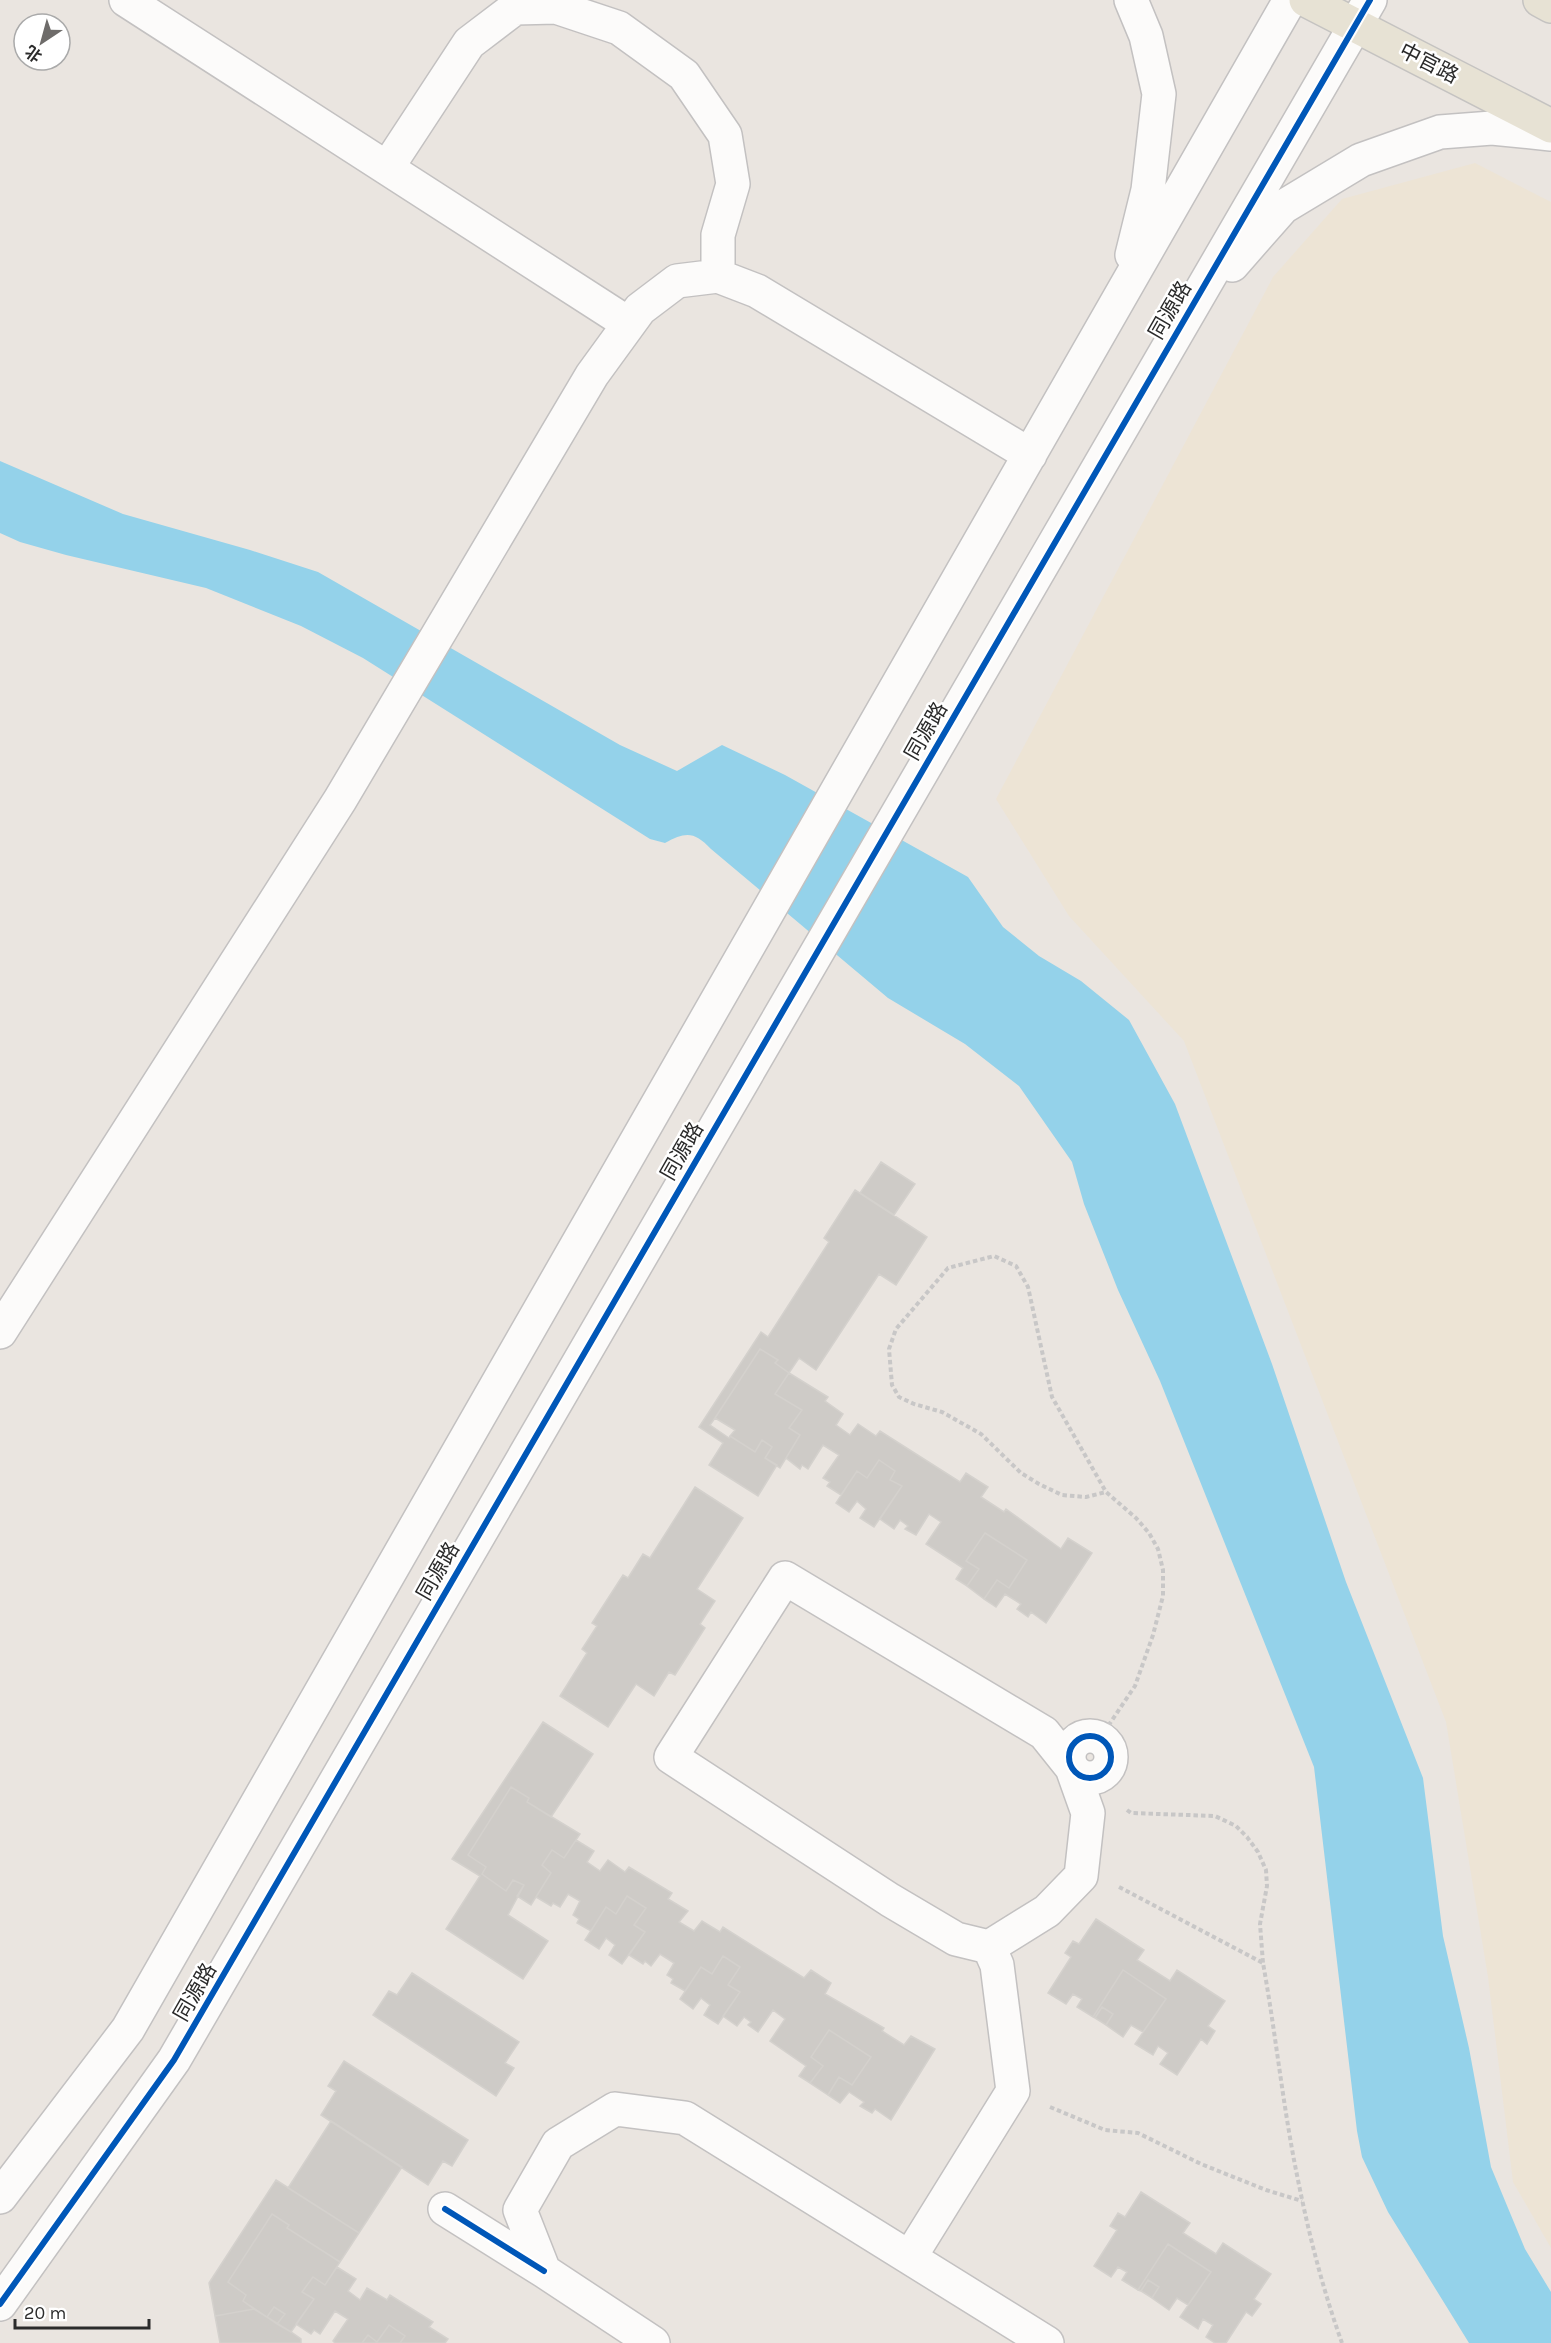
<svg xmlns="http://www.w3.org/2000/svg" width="1551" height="2343" font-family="Karla,'Noto Sans SC',sans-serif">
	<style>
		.education { fill: #ede4d5 }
		.water { fill: #94d2ea }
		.building { fill: #cecbc7; stroke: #d4d1cd; stroke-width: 1.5 }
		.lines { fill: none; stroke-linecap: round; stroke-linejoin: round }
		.minor-casing { stroke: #c3c1c1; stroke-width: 36 }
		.major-casing { stroke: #c5c3c1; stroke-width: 36 }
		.path { stroke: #c8c7c7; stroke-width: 4; stroke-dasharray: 4.5 3; stroke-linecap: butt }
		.minor { stroke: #fcfbfa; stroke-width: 33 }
		.major { stroke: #e7e2d4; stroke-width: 33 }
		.cycleway-casing { stroke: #fff; stroke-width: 10 }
		.cycleway { stroke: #0057b8; stroke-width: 6 }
		.labels { text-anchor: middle; stroke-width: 5; stroke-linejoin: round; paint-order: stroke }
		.street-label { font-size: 21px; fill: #2b2b2b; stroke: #fff }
	</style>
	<rect width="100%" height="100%" fill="#eae5e0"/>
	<path class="education" d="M1475 163 1551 202V2248L1513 2182 1488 1977 1446 1722 1184 1041 1069 916 996 799 1273 277 1342 199Z"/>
	<path class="water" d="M0 461 123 514 250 550 318 572 620 745 677 771 722 745 785 775 968 877 1003 927 1039 956 1081 981 1129 1020 1175 1104 1272 1364 1346 1582 1423 1778 1443 1936 1469 2048 1491 2167 1525 2249 1551 2292V2343H1469L1388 2212 1362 2157 1357 2131 1314 1767 1160 1381 1118 1290 1084 1204 1072 1162 1019 1086 965 1044 888 998 711 849C695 832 686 831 665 843L650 839 363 658 301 626 206 588 66 555 20 542 0 533Z"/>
	<path class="building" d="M881 1162 915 1184 894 1215 860 1193Z
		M855 1190 927 1237 896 1285 879 1274 816 1370 799 1358 789 1373 775 1363 778 1360 760 1349 715 1418 710 1425 729 1438 730 1436 755 1452 762 1440 772 1447 765 1458 777 1465 758 1496 709 1465 723 1443 699 1427 761 1332 768 1337 829 1242 824 1238Z
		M760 1349 778 1360 775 1363 789 1373 775 1394 802 1410 789 1428 800 1435 780 1468 765 1458 772 1447 762 1440 755 1452 730 1436 735 1430 715 1418Z
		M789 1373 828 1397 825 1401 843 1414 836 1425 850 1435 858 1424 876 1436 880 1431 960 1482 966 1473 988 1487 981 1497 1004 1512 1006 1509 1061 1549 1068 1538 1092 1553 1046 1623 1031 1612 1028 1617 1017 1609 1021 1604 1005 1594 996 1607 984 1599 997 1580 1009 1588 1027 1560 985 1533 966 1561 979 1569 967 1586 956 1579 963 1568 926 1544 941 1522 929 1514 916 1535 905 1529 908 1526 900 1520 894 1529 880 1519 902 1486 890 1480 895 1471 879 1460 867 1478 857 1471 841 1495 827 1486 830 1482 823 1478 839 1455 823 1445 808 1469 802 1465 800 1469 786 1458 800 1435 789 1428 802 1410 775 1394Z
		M879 1460 895 1471 890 1480 902 1486 874 1527 860 1518 866 1509 857 1501 849 1512 836 1503 857 1471 867 1478Z
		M695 1487 743 1518 697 1589 715 1601 700 1624 705 1628 675 1675 669 1672 654 1696 636 1684 608 1727 560 1696 587 1653 582 1649 597 1626 592 1623 623 1575 628 1578 643 1554 650 1558Z
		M985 1533 1027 1560 1009 1588 997 1580 984 1599 967 1586 979 1569 966 1561Z
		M543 1722 593 1754 551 1817 527 1802 529 1798 511 1787 468 1855 486 1867 482 1874 506 1891 513 1880 524 1885 508 1915 548 1941 523 1979 446 1929 480 1876 452 1859Z
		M511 1787 529 1798 527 1802 580 1834 564 1858 552 1850 542 1865 551 1873 531 1905 517 1896 524 1885 513 1880 506 1891 482 1874 486 1867 468 1855Z
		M576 1840 594 1851 587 1862 600 1871 608 1860 625 1872 629 1867 672 1893 668 1899 688 1911 679 1922 694 1931 702 1921 720 1932 723 1927 804 1978 811 1970 831 1983 825 1994 884 2028 882 2031 904 2045 911 2036 935 2049 891 2120 875 2109 872 2113 860 2106 864 2102 849 2092 840 2103 828 2095 839 2077 852 2085 871 2057 829 2030 811 2057 823 2066 810 2083 799 2076 806 2066 770 2041 785 2019 773 2010 758 2032 748 2025 751 2022 744 2017 737 2026 723 2016 740 1992 728 1985 740 1967 723 1956 712 1974 701 1967 685 1991 671 1983 673 1979 667 1975 674 1963 660 1954 651 1966 645 1961 643 1964 629 1955 645 1932 634 1925 646 1908 627 1896 616 1914 606 1907 591 1931 577 1923 579 1919 573 1915 580 1901 568 1894 560 1907 553 1903 551 1906 536 1897 551 1873 542 1865 552 1850 564 1858Z
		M627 1896 646 1908 634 1925 645 1932 622 1964 609 1955 615 1945 606 1938 599 1949 585 1940 606 1907 616 1914Z
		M1096 1919 1144 1950 1137 1960 1170 1981 1177 1970 1225 2001 1208 2026 1215 2031 1207 2044 1201 2039 1177 2075 1160 2064 1168 2053 1158 2046 1153 2055 1135 2044 1166 1999 1123 1970 1093 2017 1077 2007 1082 1999 1073 1994 1066 2004 1048 1993 1071 1957 1065 1953 1073 1941 1079 1944Z
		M723 1956 740 1967 728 1985 740 1992 718 2024 704 2015 710 2005 701 1998 693 2009 680 1999 701 1967 712 1974Z
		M1123 1970 1166 1999 1143 2032 1131 2025 1123 2037 1106 2025 1113 2014 1102 2007 1095 2018 1093 2017Z
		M412 1973 519 2042 505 2063 514 2068 496 2096 373 2015 389 1991 397 1995Z
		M1102 2007 1113 2014 1106 2025 1095 2018Z
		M829 2030 871 2057 852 2085 839 2077 828 2095 810 2083 823 2066 811 2057Z
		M344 2061 468 2140 452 2166 443 2161 428 2185 321 2115 336 2091 328 2086Z
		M331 2121 402 2167 359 2233 288 2188Z
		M276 2180 359 2233 340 2262 287 2228 289 2225 272 2214 228 2282 246 2295 243 2301 254 2309 215 2316 209 2283Z
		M1141 2192 1190 2223 1183 2233 1216 2254 1223 2243 1271 2274 1254 2299 1261 2304 1252 2316 1246 2312 1226 2343H1215L1206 2337 1213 2325 1203 2319 1198 2329 1180 2317 1211 2272 1168 2244 1138 2290 1122 2280 1127 2272 1118 2267 1111 2277 1094 2266 1117 2230 1110 2226 1118 2213 1125 2217Z
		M272 2214 289 2225 287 2228 340 2262 325 2285 313 2277 302 2292 314 2299 291 2332 277 2324 285 2314 274 2307 267 2317 243 2301 246 2295 228 2282Z
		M1168 2244 1211 2272 1188 2305 1177 2298 1169 2310 1152 2298 1159 2287 1148 2280 1141 2291 1138 2290Z
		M337 2267 356 2279 348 2291 360 2300 367 2288 387 2300 390 2295 433 2322 429 2327 448 2339 445 2343H400L405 2336 389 2325 377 2342 368 2335 362 2343H335L333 2341 348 2319 335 2311 320 2334 314 2330 311 2334 296 2324 314 2299 302 2292 313 2277 325 2285Z
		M1148 2280 1159 2287 1152 2298 1141 2291Z
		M274 2307 285 2314 277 2324 267 2317Z
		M254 2309 291 2332 301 2339V2343H220L215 2316Z
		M389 2325 405 2336 400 2343H362L368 2335 377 2342Z"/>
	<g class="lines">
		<defs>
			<path id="minor" d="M126 0 629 324
				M1131 0 1146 36 1159 94 1148 190 1132 255
				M387 168 469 43 515 8 556 7 619 28 684 75 725 135 733 184 718 235V276
				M1232 265 1283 207 1361 160 1440 132 1492 128 1551 134
				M0 1332 340 800 592 375 640 309 677 281 718 276 757 291 1030 455
				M1069 1757a21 21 0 1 1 42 0a21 21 0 1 1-42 0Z
				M0 2197 128 2029 1290 0
				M445 2209 544 2271
				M910 2257 1013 2091 997 1965 989 1947 956 1939 890 1900 671 1757 785 1578 1044 1733 1072 1768 1088 1813 1081 1876 1047 1911 989 1947
				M0 2304 174 2060 1370 0
				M653 2343 544 2271 520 2210 558 2144 615 2109 685 2118 1047 2343"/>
			<path id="major" d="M1306 0 1551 126
				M1540 0 1551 6"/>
		</defs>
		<use href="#minor" class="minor-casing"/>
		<use href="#major" class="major-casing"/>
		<path class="path" d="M1100 1738 1135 1686 1153 1635 1163 1596V1570L1158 1549 1149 1533 1136 1518 1106 1492 1052 1397 1028 1287 1016 1266 994 1256 948 1268 896 1329 889 1349 892 1385 899 1397 914 1404 942 1412 981 1434 1021 1473 1039 1484 1062 1495 1086 1497 1106 1492
			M1127 1810 1131 1813 1215 1816 1236 1826 1247 1837 1258 1852 1266 1870 1267 1886 1260 1924 1263 1963
			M1119 1887 1263 1963C1276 2035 1283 2108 1298 2180 1309 2235 1323 2290 1342 2343
			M1050 2107 1105 2130 1138 2133 1201 2164 1266 2190 1302 2201"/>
		<use href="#minor" class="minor"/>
		<use href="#major" class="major"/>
		<defs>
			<path id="cycleway" d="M1069 1757a21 21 0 1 1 42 0a21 21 0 1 1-42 0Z
				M445 2209 544 2271
				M0 2304 174 2060 1370 0"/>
		</defs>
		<use href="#cycleway" class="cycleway-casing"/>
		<use href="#cycleway" class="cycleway"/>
	</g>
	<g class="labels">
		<g class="street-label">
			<text transform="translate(1429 63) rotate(27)" y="7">中官路</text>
			<text transform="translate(1170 310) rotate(-60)" y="7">同源路</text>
			<text transform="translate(926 731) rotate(-60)" y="7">同源路</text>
			<text transform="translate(682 1151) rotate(-60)" y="7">同源路</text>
			<text transform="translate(438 1571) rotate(-60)" y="7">同源路</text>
			<text transform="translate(195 1992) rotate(-60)" y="7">同源路</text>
		</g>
	</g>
	<g transform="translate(42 42) rotate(216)"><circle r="28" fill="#ffffff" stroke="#aaaaaa" stroke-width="1.5"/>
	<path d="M0-4.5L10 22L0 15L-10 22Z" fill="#6e6c6a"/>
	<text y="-9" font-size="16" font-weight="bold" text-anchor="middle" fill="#2b2b2b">北</text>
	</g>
	<path d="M15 2319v9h134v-9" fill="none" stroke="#2b2b2b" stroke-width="3"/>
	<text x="24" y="2319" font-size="18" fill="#2b2b2b" stroke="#ffffff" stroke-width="4.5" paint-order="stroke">20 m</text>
</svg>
